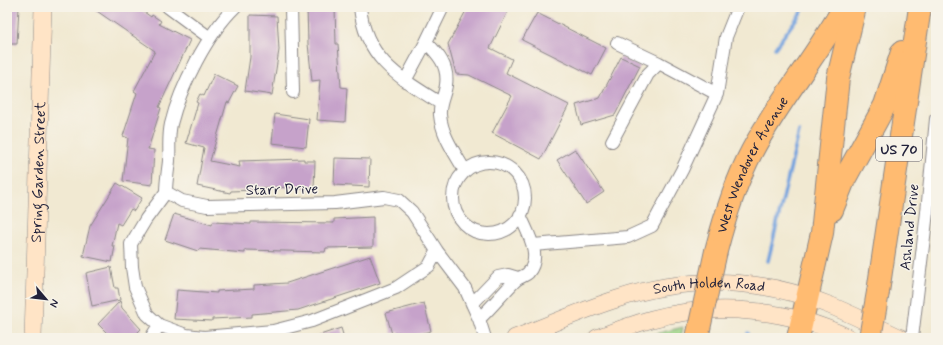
<svg xmlns="http://www.w3.org/2000/svg" width="943" height="345" font-family="Mynerve,sans-serif">
	<style>
		.green { fill: #9dd486; stroke: #607b60 }
		.lines { fill: none; stroke-linecap: round; stroke-linejoin: round }
		.stream { stroke: #75a3de; stroke-width: 3.5 }
		.building { fill: #c6a2ca }
		.street-casing { stroke: #8a8686; stroke-width: 14 }
		.secondary-casing { stroke: #8a8686; stroke-width: 18 }
		.highway-casing { stroke: #8a8686; stroke-width: 24 }
		.street { stroke: #fff; stroke-width: 12 }
		.secondary { stroke: #ffe4c6; stroke-width: 17 }
		.highway { stroke: #ffbb71; stroke-width: 22 }
		.highway-bridge-casing { stroke: #8a8686; stroke-width: 24; stroke-linecap: butt }
		.highway-bridge { stroke: #ffbb71; stroke-width: 22 }
		.labels { text-anchor: middle; stroke-width: 3; stroke-linejoin: round; paint-order: stroke }
		.shield { fill: #f7f3e8; stroke: #62616f; stroke-width: 1 }
		.shield-label { font-size: 14px; font-weight: bold; fill: #22223b }
		.street-label { font-size: 15px; fill: #22223b; stroke: #f7f3e8 }
	</style>
	<rect width="100%" height="100%" fill="#f7f3e8"/>
	<filter id="ink" filterUnits="userSpaceOnUse"><feTurbulence type="fractalNoise" baseFrequency=".025" numOctaves="2"/><feDisplacementMap in="SourceGraphic" scale="8" xChannelSelector="R" yChannelSelector="G"/><feConvolveMatrix kernelMatrix="1 2 1 2 8 2 1 2 1" color-interpolation-filters="sRGB"/></filter>
	<filter id="wash" filterUnits="userSpaceOnUse"><feTurbulence type="fractalNoise" baseFrequency=".012" numOctaves="4" result="noise"/><feDisplacementMap in="SourceGraphic" scale="16" xChannelSelector="R" yChannelSelector="G"/><feGaussianBlur stdDeviation="0.9" result="paint"/><feColorMatrix in="noise" values="0 0 0 0 0 0 0 0 0 0 0 0 0 0 0 0 0 1.4 0 .05"/><feComposite in="paint" operator="in"/></filter>
	<g filter="url(#wash)">
		<rect width="100%" height="100%" fill="#f1e9d2"/>
		<path class="green" d="M683 327 681 338H638Z"/>
		<g class="lines">
			<path class="stream" d="M775 48 805 7
				M768 261 799 132
				M747 338 748 333"/>
		</g>
		<g id="blocks">
			<path class="building" d="M7 7H19L17 44H7Z
				M91 7H137L151 17 152 15 161 21 159 24 190 40 159 107 161 108 148 149 154 150 152 185 123 181 128 138 123 136 137 93 134 91 155 51Z
				M307 7H335L336 44H338L341 87 347 88 345 122 317 120 320 80 312 81 308 44Z
				M468 7H510L490 48 512 59 506 73 569 105 541 159 492 133 512 96 469 75 456 74 448 44Z
				M537 13 606 48 592 75 522 40Z
				M250 15 277 16 279 50 272 95 245 91 250 57Z
				M621 57 640 66 615 115 581 125 576 105 600 98Z
				M214 74 238 86 229 103 227 102 210 161 240 167 239 161 304 159V161H315L314 189 275 187 255 188V190L231 191 230 193 197 186 204 148 186 143 198 103 196 102 200 94 204 96Z
				M275 114 309 119 306 147 272 143Z
				M575 149 604 192 586 204 557 160Z
				M335 158 370 159 369 187 334 185Z
				M117 183 142 198 134 211 131 209 121 225 117 223 112 246H115L112 262 83 256 90 226Z
				M174 214 212 225 213 222 251 224V222L334 223V219L373 217V247L326 248 325 252 245 250V253L199 249 198 251 165 240Z
				M370 256 380 283 298 310 252 314V317L212 319V321L174 319 177 290 217 293V291L254 289V285L287 283Z
				M111 267 115 288H118L120 300 92 306 86 273Z
				M120 301 122 308 141 329 132 338H112L98 324Z
				M424 303 431 331 404 338H401L399 332 392 334 386 313Z
				M341 328 344 338H317V336Z"/>
		</g>
	</g>
	<g filter="url(#ink)">
		<use href="#blocks" fill-opacity="0" stroke="#8a8686" stroke-width="1"/>
		<g class="lines">
			<defs>
				<path id="street" d="M168 7 210 38
					M291 7 293 92
					M360 7C365 59 400 78 440 103
					M443 7 426 42C438 54 449 66 446 85 445 95 439 103 440 115 442 136 455 153 465 171
					M617 43 659 63
					M405 81 426 42
					M612 141 648 74 659 63 717 94
					M453 198a36 36 0 1 1 72 0a36 36 0 1 1-72 0Z
					M166 192 146 219 131 244 132 267 135 287 147 314 159 325 186 335 204 337 273 331 312 321 396 288 429 266 437 251
					M166 192 182 201 207 206 335 203 384 197 399 200 412 212 437 251 465 288 479 319 485 338
					M166 192C166 181 168 171 169 161 170 149 168 137 171 124 180 87 208 33 235 7
					M533 245 628 237 652 226 682 170 717 94 726 37 738 7
					M472 304 498 277 508 275 518 278
					M479 319C492 307 503 293 515 281 519 277 525 276 528 273 543 256 527 232 520 215
					M151 338 159 325
					M912 338 927 212 936 119"/>
				<g id="secondary">
					<path id="s1" d="M33 338 43 7"/>
					<path id="s2" d="M515 338C549 325 582 310 617 299 689 275 759 277 829 305 854 315 877 327 901 338"/>
					<path d="M597 338C615 331 634 324 652 319 716 302 790 309 849 338"/>
				</g>
				<g id="highway">
					<path d="M832 210 844 180 885 105 902 52"/>
					<path id="s3" d="M716 251C725 216 735 183 752 151 779 100 816 57 844 7"/>
					<path d="M878 292 920 7"/>
					<path d="M798 338 822 233 838 78 855 7"/>
				</g>
			</defs>
			<use href="#street" class="street-casing"/>
			<use href="#secondary" class="secondary-casing"/>
			<use href="#highway" class="highway-casing"/>
			<use href="#street" class="street"/>
			<use href="#secondary" class="secondary"/>
			<use href="#highway" class="highway"/>
			<defs>
				<path id="highway-bridge" d="M697 338 716 251
					M870 338 878 292"/>
			</defs>
			<use href="#highway-bridge" class="highway-bridge-casing"/>
			<use href="#highway-bridge" class="highway-bridge"/>
		</g>
	</g>
	<g class="labels">
		<rect class="shield" x="876" y="137" width="46" height="24" rx="3"/>
		<g class="shield-label">
			<text x="899" y="154">US 70</text>
		</g>
		<g class="street-label">
			<text dy="5" stroke="none"><textPath href="#s3" startOffset="94">West Wendover Avenue</textPath></text>
			<text dy="5" stroke="none"><textPath href="#s1" startOffset="166">Spring Garden Street</textPath></text>
			<text transform="translate(282 189) rotate(-1)" y="5">Starr Drive</text>
			<text transform="translate(909 227) rotate(-84)" y="5">Ashland Drive</text>
			<text dy="5" stroke="none"><textPath href="#s2" startOffset="203">South Holden Road</textPath></text>
		</g>
	</g>
	<rect width="943" height="345" fill="none" stroke="#f7f3e8" stroke-width="24"/>
	<g transform="translate(46 299) rotate(118)" stroke="#f7f3e8" stroke-width="3" paint-order="stroke">
	<path d="M0-3L7 15L0 10L-7 15Z" fill="#22223b"/>
	<text y="-6" font-size="11" font-weight="bold" text-anchor="middle" fill="#22223b">N</text>
	</g>
</svg>
